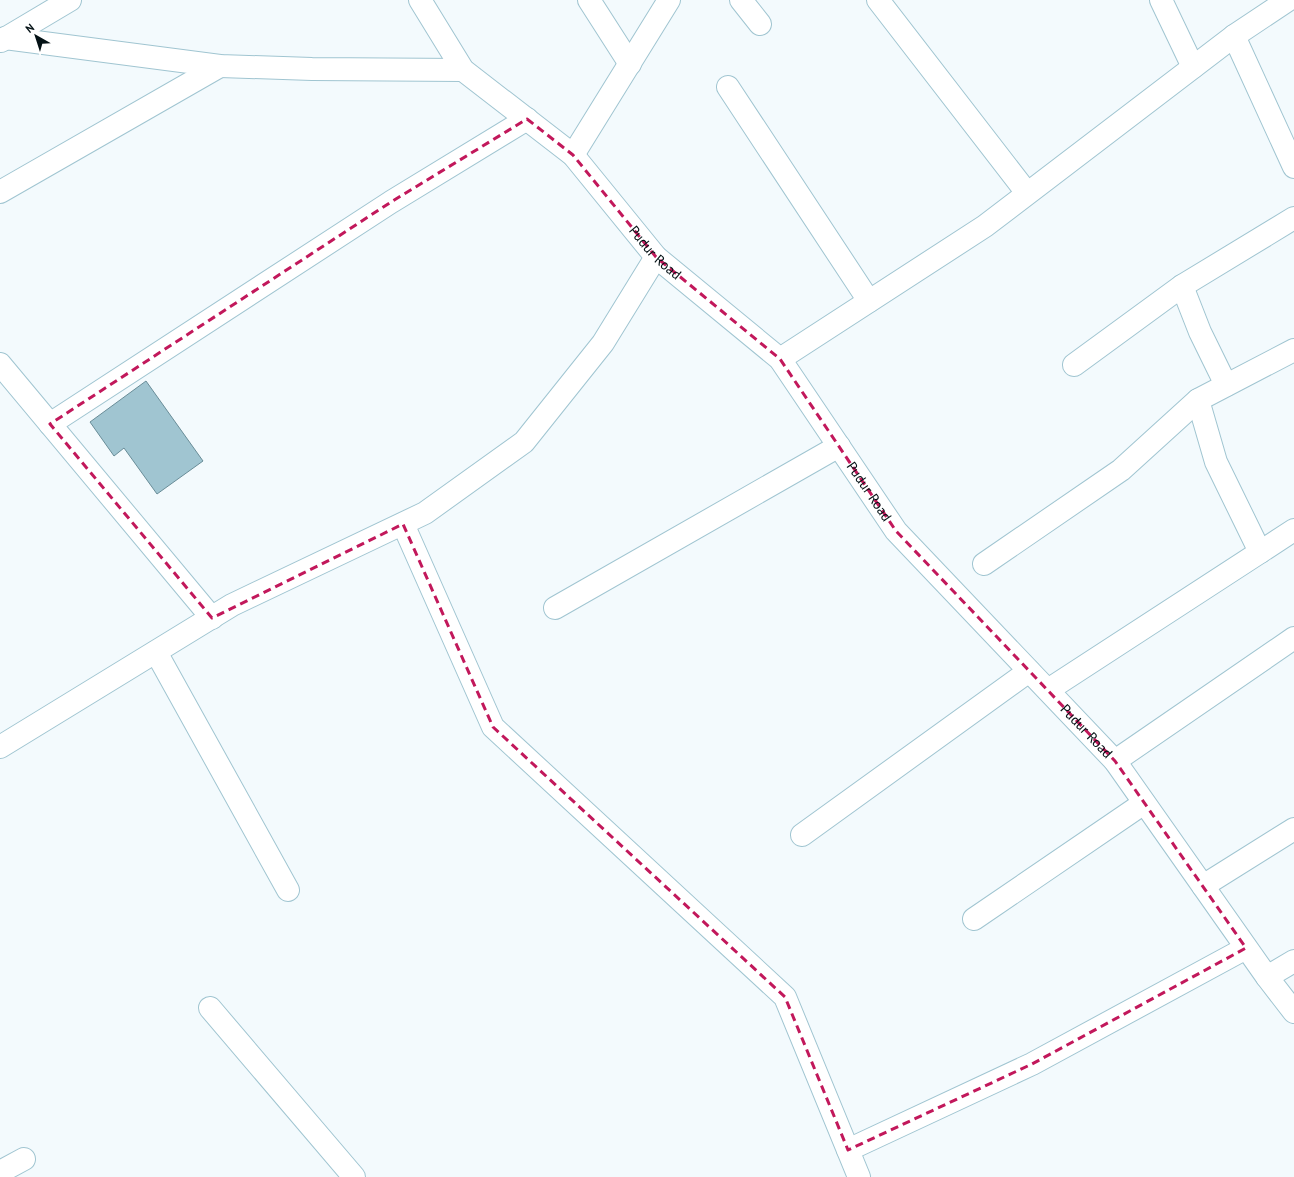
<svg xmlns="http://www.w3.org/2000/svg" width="1294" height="1177" font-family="'PT Sans',sans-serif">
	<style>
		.building { fill: #a0c5d1; stroke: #698d98 }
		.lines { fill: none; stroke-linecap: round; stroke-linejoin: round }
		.minor-casing { stroke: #a0c5d1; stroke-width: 24 }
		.minor { stroke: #fff; stroke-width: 22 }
		.marked { fill: none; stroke: #c2185b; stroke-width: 3; stroke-dasharray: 8 5; stroke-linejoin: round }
		.labels { text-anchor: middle; stroke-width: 3.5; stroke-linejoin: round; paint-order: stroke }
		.street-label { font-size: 14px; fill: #041115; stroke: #fff }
	</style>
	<rect width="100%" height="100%" fill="#f3fafd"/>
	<path class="building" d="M146 381 203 461 157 494 124 448 114 456 90 422Z"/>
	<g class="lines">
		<defs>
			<g id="minor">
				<path id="s1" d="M420 0 463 70 573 155 656 257 780 359 896 531 1115 761 1267 977 1294 1012"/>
				<path d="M589 0 630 64"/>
				<path d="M741 0 760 24"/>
				<path d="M878 0 1027 193"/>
				<path d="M1161 0 1193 67"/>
				<path d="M1234 36 1294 167"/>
				<path d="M5 38 220 66 312 69 463 70"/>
				<path d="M1 41 70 0"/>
				<path d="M728 87 869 301"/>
				<path d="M573 155 669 0"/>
				<path d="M0 192 220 66"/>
				<path d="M1182 286 1200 332 1226 385"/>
				<path d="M780 359 985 226 1234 36 1288 0"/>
				<path d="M0 364 212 618"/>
				<path d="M1074 365 1182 286 1294 218"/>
				<path d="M1198 400 1216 462 1260 552"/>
				<path d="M50 424 391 202 527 119"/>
				<path d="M403 524 493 727 785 997 859 1177"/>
				<path d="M984 564 1121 470 1198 400 1294 350"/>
				<path d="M555 608 839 446"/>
				<path d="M156 652 288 890"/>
				<path d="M1048 690 1294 530"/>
				<path d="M0 747 232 605 425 513 524 442 603 343 656 257"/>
				<path d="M1115 761 1294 638"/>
				<path d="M802 835 1029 671"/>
				<path d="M1203 886 1294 829"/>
				<path d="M974 919 1144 803"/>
				<path d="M1267 977 1294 961"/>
				<path d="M210 1008 354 1177"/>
				<path d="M848 1150 1032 1064 1246 948"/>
				<path d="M0 1172 24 1159"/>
			</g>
		</defs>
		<use href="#minor" class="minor-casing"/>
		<use href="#minor" class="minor"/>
	</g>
	<path class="marked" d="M527 119 573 155 656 257 780 359 896 531 1115 761 1246 948 1032 1064 848 1150 785 997 493 727 403 524 212 618 50 424 391 202Z"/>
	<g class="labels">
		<g class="street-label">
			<text dy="5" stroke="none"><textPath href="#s1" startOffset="349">Pudur Road</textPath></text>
			<text dy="5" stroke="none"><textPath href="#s1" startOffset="673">Pudur Road</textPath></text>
			<text dy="5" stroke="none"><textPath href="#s1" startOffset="997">Pudur Road</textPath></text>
		</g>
	</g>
	<g transform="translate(36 36) rotate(321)" stroke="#ffffff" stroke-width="3" paint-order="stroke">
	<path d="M0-3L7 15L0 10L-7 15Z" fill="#041115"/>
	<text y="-6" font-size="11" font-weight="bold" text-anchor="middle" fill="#041115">N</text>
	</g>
</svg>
